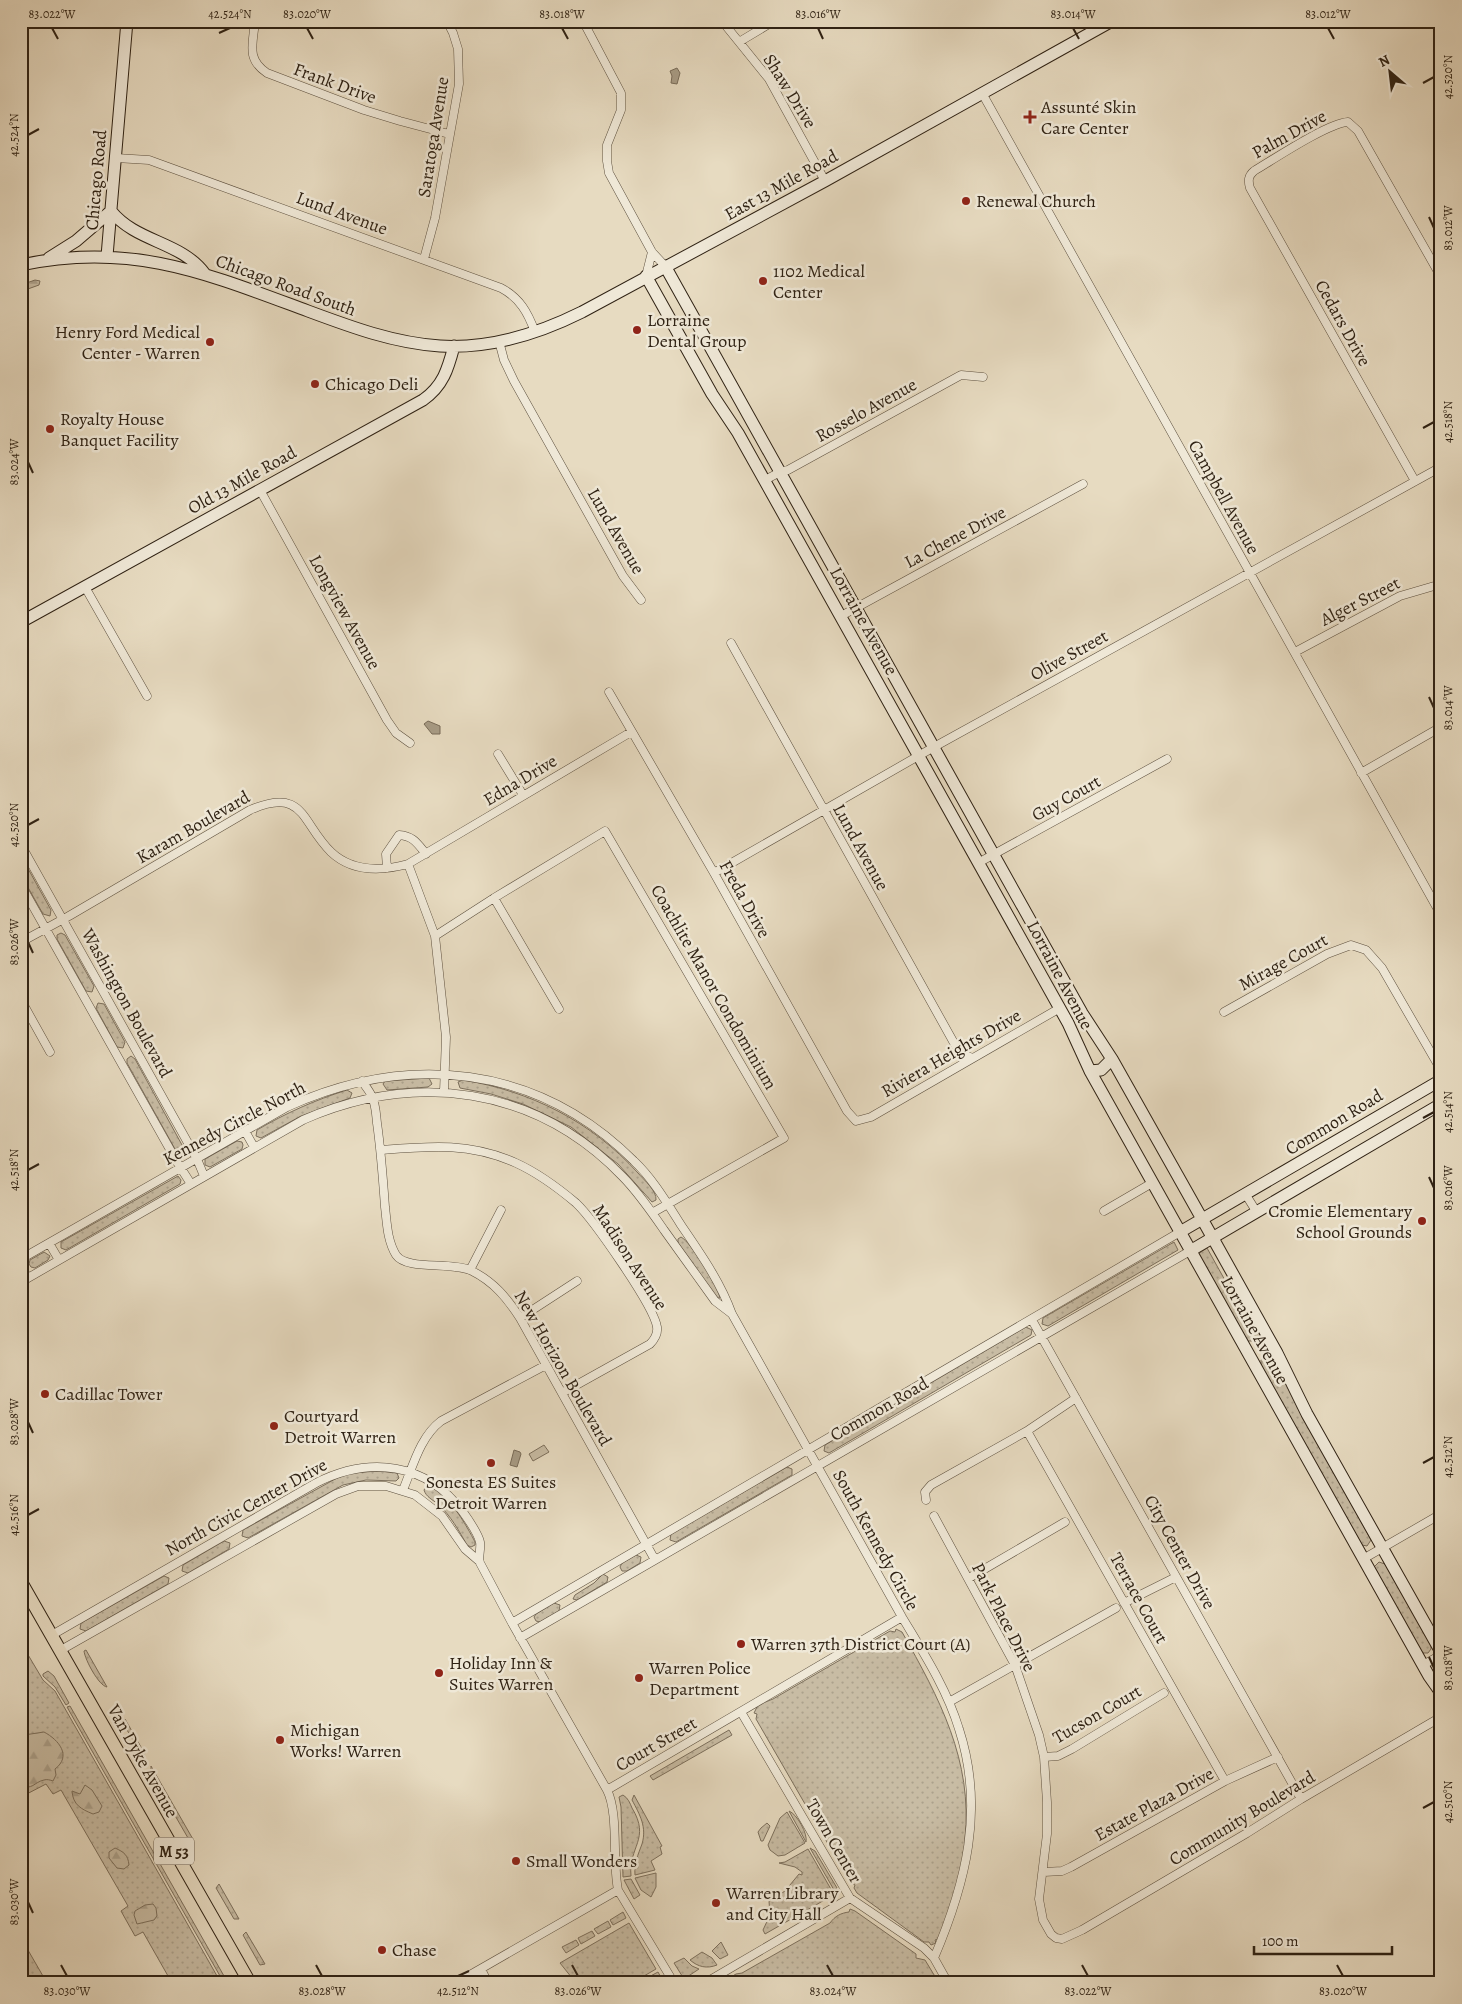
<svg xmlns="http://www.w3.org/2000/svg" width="1462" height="2004" font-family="Alegreya,serif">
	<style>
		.green { fill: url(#green-dots); stroke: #7c6f5c }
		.forest { fill: url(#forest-firs); stroke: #7c6f5c }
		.pitch { fill: #c8bca4; stroke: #7c6f5c }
		.water { fill: #a89c86; stroke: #786b58 }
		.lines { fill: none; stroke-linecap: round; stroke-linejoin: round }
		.street-casing { stroke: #5d503f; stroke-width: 9 }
		.secondary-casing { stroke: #2f2214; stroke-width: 13 }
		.primary-casing { stroke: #2f2214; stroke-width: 14 }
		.street { stroke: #efe8d7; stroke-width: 8 }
		.secondary { stroke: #efe8d7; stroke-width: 11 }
		.primary { stroke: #e7dbc1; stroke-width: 12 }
		.ticks { fill: none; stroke: #2f2214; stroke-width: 2 }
		.poi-dot { fill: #8f2418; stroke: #efe8d7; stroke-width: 2 }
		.labels { text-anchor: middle; stroke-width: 5; stroke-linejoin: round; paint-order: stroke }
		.shield { fill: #efe8d7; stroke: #695d4e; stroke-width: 1 }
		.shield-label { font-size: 16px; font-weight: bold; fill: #2f2214 }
		.street-label { font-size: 18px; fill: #2f2214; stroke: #efe8d7 }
		.poi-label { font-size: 18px; fill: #2f2214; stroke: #efe8d7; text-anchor: start }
		.neatline { fill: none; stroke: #2f2214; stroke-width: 2 }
		.ticks-label { font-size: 12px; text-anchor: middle; fill: #2f2214 }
	</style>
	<defs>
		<pattern id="green-dots" width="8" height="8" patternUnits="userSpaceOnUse" patternTransform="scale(1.25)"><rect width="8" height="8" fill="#c8bca4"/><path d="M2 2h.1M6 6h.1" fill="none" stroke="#aca18c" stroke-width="1.8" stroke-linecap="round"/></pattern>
		<pattern id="forest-firs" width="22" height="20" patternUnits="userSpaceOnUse" patternTransform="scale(1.25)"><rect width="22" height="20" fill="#c8bca4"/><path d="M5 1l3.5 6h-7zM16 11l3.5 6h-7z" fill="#aca18c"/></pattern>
	</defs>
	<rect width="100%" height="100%" fill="#e7dbc1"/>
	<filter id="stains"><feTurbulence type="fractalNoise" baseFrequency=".004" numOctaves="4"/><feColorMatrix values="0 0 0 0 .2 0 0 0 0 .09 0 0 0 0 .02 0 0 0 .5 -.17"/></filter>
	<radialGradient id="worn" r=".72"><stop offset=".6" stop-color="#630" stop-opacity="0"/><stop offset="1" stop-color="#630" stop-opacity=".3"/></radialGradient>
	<path class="green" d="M21 856 51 910 50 916 43 914 21 875Z
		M61 933 65 935 94 986 92 992 86 991 57 939V935Z
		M98 1003 104 1004 125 1042 123 1048 117 1047 96 1008Z
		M131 1056 135 1059 182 1145 181 1150 175 1149 127 1063V1059Z
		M429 1078 432 1084 428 1087 387 1090 383 1084 385 1081Z
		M463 1080C530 1091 591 1121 638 1173 644 1180 657 1191 656 1200L652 1202 618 1164 571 1127 523 1104 491 1094 460 1088 458 1082Z
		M347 1090 352 1093 350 1098 301 1116 261 1138 256 1136 257 1130C286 1113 315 1100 347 1090Z
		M237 1141 242 1142 243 1145 242 1149 210 1167 205 1165V1159Z
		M178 1176 181 1180 180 1184 66 1250 61 1248V1242Z
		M681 1237C691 1242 718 1287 720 1298H717L678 1243V1239Z
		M1174 1242 1178 1250 1048 1326 1042 1324 1043 1318Z
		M1207 1248 1231 1291 1255 1324 1260 1335 1256 1341H1247L1198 1254Z
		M44 1252 50 1256 48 1260 35 1268 31 1267 29 1264 30 1260Z
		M1026 1327 1032 1330 1031 1335 829 1453 824 1451 825 1445Z
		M1267 1354 1272 1355 1371 1540 1367 1546 1362 1545 1261 1366V1360Z
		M787 1467 792 1469V1475L676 1542 670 1540 671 1534Z
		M378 1471 397 1473 399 1478 396 1481 366 1480 343 1485 248 1538 242 1536 243 1530 337 1478 352 1473Z
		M426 1487C444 1485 468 1528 475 1542V1545L471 1547 467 1545C459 1531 451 1516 438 1504 433 1500 426 1497 424 1490Z
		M224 1541 230 1543 229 1549 188 1573 182 1571 183 1565Z
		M636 1555 641 1557 640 1563 627 1571H622L620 1567 622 1563Z
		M1379 1562 1385 1564 1431 1644V1649L1428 1653H1422L1374 1567Z
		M603 1574 608 1577 607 1582 577 1600 573 1599 575 1595 594 1583Z
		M164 1576 169 1578 168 1584 86 1631 80 1629 81 1623Z
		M554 1603 560 1605 559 1611 540 1622 536 1621 534 1617 536 1614Z
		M896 1629 902 1632C939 1698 973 1760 965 1839 964 1850 964 1862 961 1873 956 1895 947 1916 940 1938L935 1940 936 1943 931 1945 929 1942H924L857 1893 854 1888 855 1885 850 1882 756 1719 757 1714 754 1713 758 1705 773 1699 890 1631 895 1632Z
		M21 1643 43 1680 55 1691 221 1983H172L143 1932 135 1936 121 1911 128 1906 61 1790 53 1794 46 1784 21 1797Z
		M86 1650 107 1687C99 1686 85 1660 84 1651Z
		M48 1671 54 1676 69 1703 66 1705 55 1687 43 1676V1674Z
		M70 1706 228 1983H224L67 1707Z
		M125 1719 145 1754H141L123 1723Z
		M729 1730 732 1735 653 1780 650 1776Z
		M151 1766 194 1841 188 1838 151 1774Z
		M623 1795C628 1798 630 1803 632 1808 651 1839 628 1847 631 1876L623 1877 621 1807 619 1797Z
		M634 1795 662 1846 660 1847 662 1854 651 1861 655 1870 635 1875C634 1863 638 1855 642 1844 647 1827 640 1815 632 1800Z
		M789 1811C797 1814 808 1834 806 1842Z
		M787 1812 805 1843 785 1855 778 1856 770 1850 768 1845 780 1818Z
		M767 1823 770 1826 763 1841H761L758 1832 761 1828Z
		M810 1848 815 1851 837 1888 834 1890Z
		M808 1849 832 1891 828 1898 765 1934 763 1930 770 1915 769 1901 785 1891 799 1874 802 1875V1872L795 1867 779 1863 785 1862Z
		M656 1873V1887L651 1897 641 1890 635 1878Z
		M631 1879 640 1895 634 1899 624 1880Z
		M219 1884 239 1919H234L216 1888Z
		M850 1909 855 1911 916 1954V1958L925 1960 939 1983H721L736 1974 742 1973 830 1923C835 1916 841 1913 849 1912Z
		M623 1912 626 1918 613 1925 610 1920Z
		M608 1921 611 1927 598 1934 594 1929Z
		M629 1923 656 1969 632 1983H576L560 1963Z
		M592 1931 595 1936 581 1944 578 1938Z
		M246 1932 265 1964 260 1965 243 1935Z
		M21 1938 47 1983H32L21 1964Z
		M576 1940 579 1945 566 1953 562 1947Z
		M721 1942 728 1955 720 1959 712 1951Z
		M702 1952 712 1958 717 1965C707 1969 698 1967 690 1960Z
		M684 1958 692 1966 699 1969 684 1979 674 1963Z
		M658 1972 664 1983H647L645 1979Z"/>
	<path class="forest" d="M35 280 40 281 39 285 25 290 21 293V285Z
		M44 1732C59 1740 72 1756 55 1769L56 1775 53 1781C50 1780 47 1779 44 1780 34 1782 32 1791 21 1785V1740L24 1735Z
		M85 1785 92 1790 102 1806 99 1812 93 1814C81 1809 73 1805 72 1791L80 1794Z
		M115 1848C124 1852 128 1855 129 1865L124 1869 117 1868 109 1858V1852Z
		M153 1904 156 1908 157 1916 154 1920 137 1924 134 1915 135 1911 145 1905Z"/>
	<path class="pitch" d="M544 1445 549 1452 533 1461 529 1454Z"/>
	<path class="water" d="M677 68 680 73 677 84 671 83 672 76 670 71Z
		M428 721 440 726V734H432L424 724Z
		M514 1450 520 1452 521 1454 517 1467 510 1465Z"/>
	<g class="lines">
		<defs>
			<path id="street" d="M255 21C253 44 246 59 267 73L364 110 400 121 449 134
				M583 21 621 93V110L607 145V161L609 173 652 252 665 266
				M722 21 769 79 825 181
				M739 42 774 21
				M982 93 1441 915
				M116 158 149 160 501 288C520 298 528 313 535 332
				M424 259 435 218 459 84 458 49 453 33 447 21
				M646 276 652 252
				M499 341 504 360 514 381 623 576 641 600
				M765 480 780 472 788 470 961 375 983 377
				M1415 481 1250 188C1248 181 1248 176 1254 171 1274 159 1328 123 1348 122L1358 131 1441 277
				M260 490 387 720 396 733 410 743
				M85 587 147 696
				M841 616 1083 484
				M731 643 959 1052 972 1058
				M1295 652 1400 596 1441 584
				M609 692 714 873 847 1111 856 1121 871 1117 1060 1008
				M498 754 523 795
				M1361 773 1441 727
				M21 845 197 1159 204 1176
				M978 863 1167 759
				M408 864 435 936 446 1037 444 1092
				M387 868 386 854 399 835C413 836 417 843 426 854
				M714 873 934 747 1441 467
				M21 885 177 1162 191 1184
				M494 898 559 1009
				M435 936 494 898 605 831 784 1138 652 1213
				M21 942 69 916 250 810C305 786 301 823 331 852 352 872 382 871 408 864L631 732
				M21 1000 50 1052
				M1224 1012 1327 954 1351 945 1366 950 1382 968 1441 1070
				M362 1081C365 1086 370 1091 372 1097 376 1105 376 1115 377 1123 381 1151 383 1179 385 1207 387 1223 387 1240 396 1255 407 1271 452 1261 472 1271 494 1282 507 1298 520 1318L655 1560
				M245 1131 254 1147
				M381 1150C429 1146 470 1142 516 1163 538 1173 557 1187 576 1203 593 1219 654 1306 657 1327 658 1334 655 1339 650 1344L562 1393
				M1246 1195 1256 1211
				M1104 1211 1152 1183
				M49 1243 59 1260
				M21 1259 287 1107C408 1052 537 1064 634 1161 653 1179 667 1203 681 1225 700 1253 720 1281 732 1314L902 1617C923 1652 947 1689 959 1729 985 1809 966 1883 934 1958
				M21 1267 28 1278
				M470 1270 501 1210
				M21 1282 303 1120C415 1071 535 1086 622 1176 638 1192 651 1211 664 1230 681 1254 698 1277 715 1301L732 1314
				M520 1318 577 1281
				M1032 1320 1301 1799
				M1027 1431 1225 1781
				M403 1490C413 1466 420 1437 441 1421L546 1365
				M926 1500 925 1492 931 1485 1027 1431 1076 1398
				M934 1516 1015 1665 1039 1735 1044 1757 1047 1802V1834L1039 1899 1043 1920 1051 1934 1056 1938 1062 1939 1082 1930 1247 1833 1301 1799 1441 1717
				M1363 1559 1441 1514
				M969 1578 1065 1522
				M1124 1603 1176 1577
				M512 1623 1180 1232
				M52 1635 316 1483C369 1456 426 1462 463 1512 468 1519 478 1533 480 1542 481 1547 479 1555 479 1561
				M520 1638 1190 1251
				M61 1650 336 1494 358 1486H386L415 1495 442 1516 465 1549 479 1561 512 1623 607 1790C619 1814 612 1860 618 1890L674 1983
				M1423 1665 1441 1655
				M949 1702 1116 1608
				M741 1712 850 1898 924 1948 934 1958 948 1983
				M1044 1757 1058 1756 1072 1749 1164 1693
				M607 1790 902 1617
				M1044 1872 1062 1871 1071 1867 1225 1781 1278 1757
				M481 1969 488 1983
				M456 1983 618 1890
				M705 1983 850 1898"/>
			<path id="secondary" d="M111 211C137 243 181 241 205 274
				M107 256 127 21
				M49 258 76 241 111 211
				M21 265C131 241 208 274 308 311 351 327 394 343 440 346 490 349 538 334 582 312L825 181 1112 21
				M665 266 1082 1013 1112 1059 1215 1242 1277 1353 1307 1414 1441 1652
				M646 276 712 394 738 433 1068 1023 1090 1071 1429 1676 1441 1693
				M21 622 423 400C443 386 448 369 454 346
				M1090 1071 1101 1070 1112 1059
				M1180 1232 1441 1080
				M1190 1251 1441 1104"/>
			<path id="primary" d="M21 1582 250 1983"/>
		</defs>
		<use href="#street" class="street-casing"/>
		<use href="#secondary" class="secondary-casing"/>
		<use href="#primary" class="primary-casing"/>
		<use href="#street" class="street"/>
		<use href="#secondary" class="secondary"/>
		<use href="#primary" class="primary"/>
	</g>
	<path class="ticks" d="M52 28 58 39M307 28 313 39M562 28 568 39M818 28 823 39M1073 28 1079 39M1328 28 1334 39M219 33 230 28M1423 83 1434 77M28 135 39 129M1429 217 1434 228M1423 428 1434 422M28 462 33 473M1429 697 1434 708M28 825 39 819M28 942 33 953M1423 1118 1434 1112M28 1170 39 1164M1429 1177 1434 1188M28 1422 33 1433M1423 1463 1434 1457M28 1515 39 1509M1429 1657 1434 1668M1423 1808 1434 1802M28 1902 33 1913M61 1965 67 1976M316 1965 322 1976M572 1965 578 1976M827 1965 833 1976M1082 1965 1088 1976M1337 1965 1343 1976M458 1976 469 1971"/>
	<g class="poi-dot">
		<path d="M1027.5 109.5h5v5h5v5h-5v5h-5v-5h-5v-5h5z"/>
		<circle cx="966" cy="201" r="5"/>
		<circle cx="763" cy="281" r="5"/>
		<circle cx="637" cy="330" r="5"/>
		<circle cx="210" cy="342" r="5"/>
		<circle cx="315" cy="384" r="5"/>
		<circle cx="50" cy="429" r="5"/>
		<circle cx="1422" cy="1221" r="5"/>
		<circle cx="45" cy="1394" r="5"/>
		<circle cx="274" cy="1426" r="5"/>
		<circle cx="491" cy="1463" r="5"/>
		<circle cx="741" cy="1644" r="5"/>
		<circle cx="439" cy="1673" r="5"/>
		<circle cx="639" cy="1678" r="5"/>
		<circle cx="280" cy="1740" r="5"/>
		<circle cx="516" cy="1861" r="5"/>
		<circle cx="716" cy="1903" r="5"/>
		<circle cx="382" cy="1950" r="5"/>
	</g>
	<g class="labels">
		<rect class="shield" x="154" y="1837.5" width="40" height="27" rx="4"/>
		<g class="shield-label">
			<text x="174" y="1857">M 53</text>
		</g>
		<g class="street-label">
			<text transform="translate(335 83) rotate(20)" y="6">Frank Drive</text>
			<text transform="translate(790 91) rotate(58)" y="6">Shaw Drive</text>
			<text transform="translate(1289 134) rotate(-29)" y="6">Palm Drive</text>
			<text transform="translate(433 137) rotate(-81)" y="6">Saratoga Avenue</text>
			<text transform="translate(96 180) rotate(-85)" y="6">Chicago Road</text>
			<text transform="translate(781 185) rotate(-29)" y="6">East 13 Mile Road</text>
			<text transform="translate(342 213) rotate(20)" y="6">Lund Avenue</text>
			<text transform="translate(286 285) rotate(20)" y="6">Chicago Road South</text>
			<text transform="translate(1343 323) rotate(61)" y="6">Cedars Drive</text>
			<text transform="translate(866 410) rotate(-29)" y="6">Rosselo Avenue</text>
			<text transform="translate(242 480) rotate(-29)" y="6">Old 13 Mile Road</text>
			<text transform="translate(1224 497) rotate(61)" y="6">Campbell Avenue</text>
			<text transform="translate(616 531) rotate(60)" y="6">Lund Avenue</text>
			<text transform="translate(955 537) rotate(-28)" y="6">La Chene Drive</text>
			<text transform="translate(1360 601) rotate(-27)" y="6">Alger Street</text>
			<text transform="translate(345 612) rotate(61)" y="6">Longview Avenue</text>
			<text transform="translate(864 621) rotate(61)" y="6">Lorraine Avenue</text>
			<text transform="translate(1069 655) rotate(-29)" y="6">Olive Street</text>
			<text transform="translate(520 780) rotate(-31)" y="6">Edna Drive</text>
			<text transform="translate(1066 798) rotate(-29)" y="6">Guy Court</text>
			<text transform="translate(193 827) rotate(-30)" y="6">Karam Boulevard</text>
			<text transform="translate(861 847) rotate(61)" y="6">Lund Avenue</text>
			<text transform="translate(745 899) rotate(61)" y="6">Freda Drive</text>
			<text transform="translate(1283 962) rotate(-29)" y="6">Mirage Court</text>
			<text transform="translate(1060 975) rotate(62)" y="6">Lorraine Avenue</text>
			<text transform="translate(714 987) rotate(60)" y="6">Coachlite Manor Condominium</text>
			<text transform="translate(127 1003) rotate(61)" y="6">Washington Boulevard</text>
			<text transform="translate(951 1053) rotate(-30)" y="6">Riviera Heights Drive</text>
			<text transform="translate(1334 1122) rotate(-31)" y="6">Common Road</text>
			<text transform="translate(234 1123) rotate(-28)" y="6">Kennedy Circle North</text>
			<text transform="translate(630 1257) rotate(57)" y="6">Madison Avenue</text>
			<text transform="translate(1255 1330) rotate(61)" y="6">Lorraine Avenue</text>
			<text transform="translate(563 1368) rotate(60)" y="6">New Horizon Boulevard</text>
			<text transform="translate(879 1409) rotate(-30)" y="6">Common Road</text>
			<text transform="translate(246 1507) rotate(-29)" y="6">North Civic Center Drive</text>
			<text transform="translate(876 1540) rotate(61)" y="6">South Kennedy Circle</text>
			<text transform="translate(1180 1552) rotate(61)" y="6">City Center Drive</text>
			<text transform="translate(1139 1598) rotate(61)" y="6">Terrace Court</text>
			<text transform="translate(1004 1617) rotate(63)" y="6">Park Place Drive</text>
			<text transform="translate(1097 1714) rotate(-30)" y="6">Tucson Court</text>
			<text transform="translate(656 1744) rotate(-30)" y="6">Court Street</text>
			<text transform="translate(143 1761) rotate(61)" y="6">Van Dyke Avenue</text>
			<text transform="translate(1154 1804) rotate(-29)" y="6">Estate Plaza Drive</text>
			<text transform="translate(1242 1818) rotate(-31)" y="6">Community Boulevard</text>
			<text transform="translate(834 1841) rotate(60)" y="6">Town Center</text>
		</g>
		<g class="poi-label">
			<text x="1041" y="113">Assunté Skin<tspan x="1041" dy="21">Care Center</tspan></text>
			<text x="976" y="207">Renewal Church</text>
			<text x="773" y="277">1102 Medical<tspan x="773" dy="21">Center</tspan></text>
			<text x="647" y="326">Lorraine<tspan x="647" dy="21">Dental Group</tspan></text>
			<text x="200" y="338" text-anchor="end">Henry Ford Medical<tspan x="200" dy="21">Center - Warren</tspan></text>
			<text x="325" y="390">Chicago Deli</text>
			<text x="60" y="425">Royalty House<tspan x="60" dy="21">Banquet Facility</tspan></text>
			<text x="1412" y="1217" text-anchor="end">Cromie Elementary<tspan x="1412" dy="21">School Grounds</tspan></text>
			<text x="55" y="1400">Cadillac Tower</text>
			<text x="284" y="1422">Courtyard<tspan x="284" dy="21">Detroit Warren</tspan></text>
			<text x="491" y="1488" text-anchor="middle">Sonesta ES Suites<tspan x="491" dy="21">Detroit Warren</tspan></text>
			<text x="751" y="1650">Warren 37th District Court (A)</text>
			<text x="449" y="1669">Holiday Inn &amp;<tspan x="449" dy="21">Suites Warren</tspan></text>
			<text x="649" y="1674">Warren Police<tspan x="649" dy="21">Department</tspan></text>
			<text x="290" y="1736">Michigan<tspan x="290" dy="21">Works! Warren</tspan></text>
			<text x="526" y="1867">Small Wonders</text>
			<text x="726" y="1899">Warren Library<tspan x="726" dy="21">and City Hall</tspan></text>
			<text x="392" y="1956">Chase</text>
		</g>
	</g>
	<rect width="1462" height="2004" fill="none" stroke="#e7dbc1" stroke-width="55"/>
	<g transform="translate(1390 72) rotate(332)" stroke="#efe8d7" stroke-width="4" paint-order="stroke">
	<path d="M0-4L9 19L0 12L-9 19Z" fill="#2f2214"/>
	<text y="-8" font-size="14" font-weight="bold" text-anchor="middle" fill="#2f2214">N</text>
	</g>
	<path d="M1254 1946v8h138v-8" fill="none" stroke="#2f2214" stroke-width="2.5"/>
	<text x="1262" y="1946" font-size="15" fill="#2f2214" stroke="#efe8d7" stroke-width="4" paint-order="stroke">100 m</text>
	<rect x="28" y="28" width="1406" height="1948" class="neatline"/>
	<g class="ticks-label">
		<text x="52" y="18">83.022°W</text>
		<text x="230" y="18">42.524°N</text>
		<text x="307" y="18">83.020°W</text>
		<text x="562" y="18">83.018°W</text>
		<text x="818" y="18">83.016°W</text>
		<text x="1073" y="18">83.014°W</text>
		<text x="1328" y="18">83.012°W</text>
		<text transform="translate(1448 77) rotate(-90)" y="4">42.520°N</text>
		<text transform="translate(14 135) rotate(-90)" y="4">42.524°N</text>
		<text transform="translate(1448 228) rotate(-90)" y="4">83.012°W</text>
		<text transform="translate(1448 422) rotate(-90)" y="4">42.518°N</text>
		<text transform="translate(14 462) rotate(-90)" y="4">83.024°W</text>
		<text transform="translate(1448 708) rotate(-90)" y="4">83.014°W</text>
		<text transform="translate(14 825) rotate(-90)" y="4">42.520°N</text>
		<text transform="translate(14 942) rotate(-90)" y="4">83.026°W</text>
		<text transform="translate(1448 1112) rotate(-90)" y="4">42.514°N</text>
		<text transform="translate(14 1170) rotate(-90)" y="4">42.518°N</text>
		<text transform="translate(1448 1188) rotate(-90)" y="4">83.016°W</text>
		<text transform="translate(14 1422) rotate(-90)" y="4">83.028°W</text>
		<text transform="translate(1448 1457) rotate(-90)" y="4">42.512°N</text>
		<text transform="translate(14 1515) rotate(-90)" y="4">42.516°N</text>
		<text transform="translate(1448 1668) rotate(-90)" y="4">83.018°W</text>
		<text transform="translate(1448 1802) rotate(-90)" y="4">42.510°N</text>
		<text transform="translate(14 1902) rotate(-90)" y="4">83.030°W</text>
		<text x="67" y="1995">83.030°W</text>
		<text x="322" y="1995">83.028°W</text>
		<text x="458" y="1995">42.512°N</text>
		<text x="578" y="1995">83.026°W</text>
		<text x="833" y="1995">83.024°W</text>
		<text x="1088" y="1995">83.022°W</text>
		<text x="1343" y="1995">83.020°W</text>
	</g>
	<rect width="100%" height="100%" filter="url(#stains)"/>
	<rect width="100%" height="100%" fill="url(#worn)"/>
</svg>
